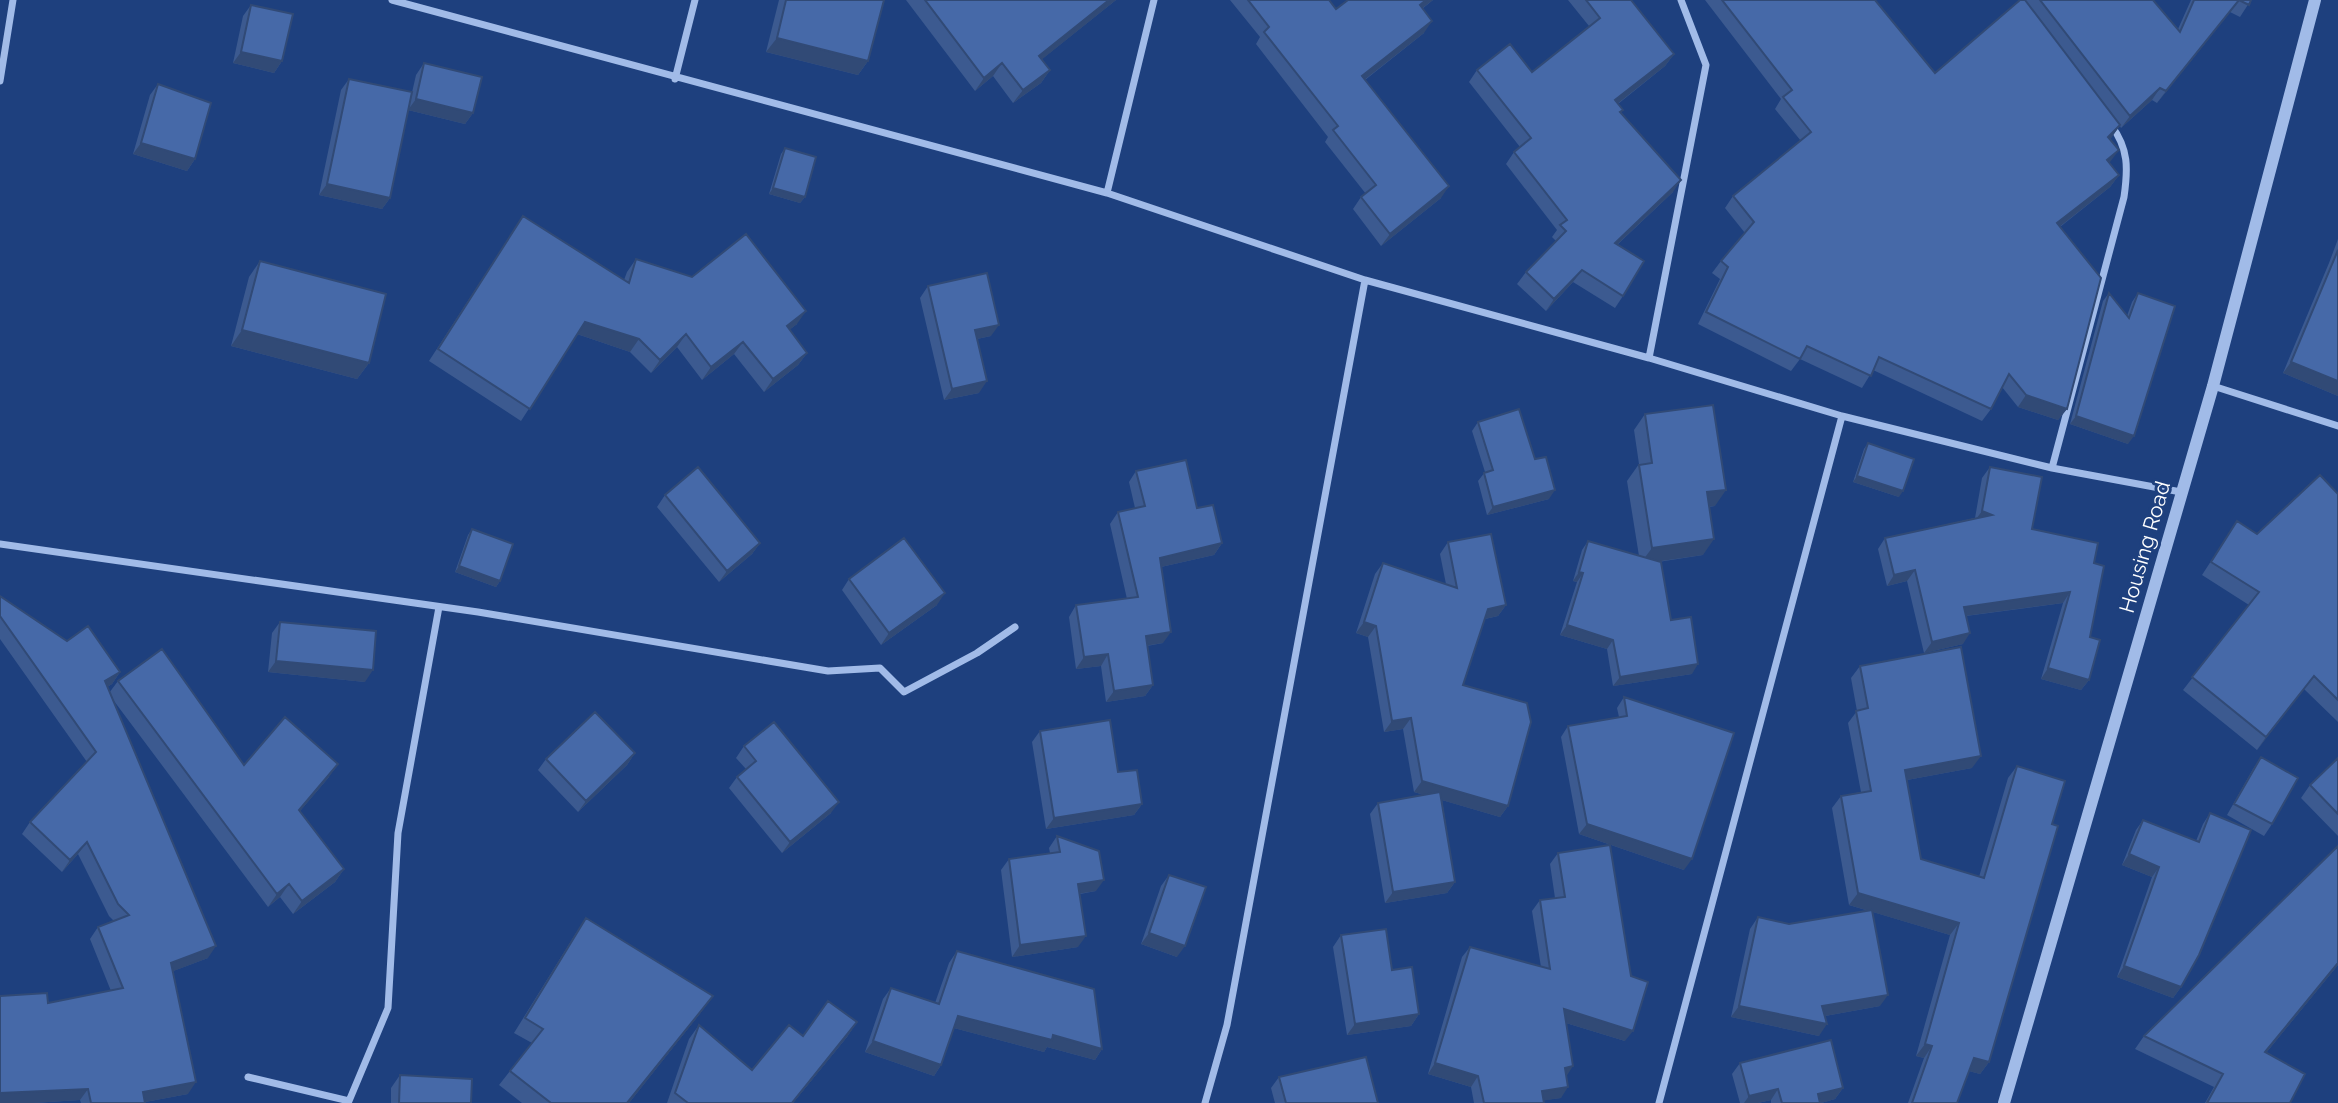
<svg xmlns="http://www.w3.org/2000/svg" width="2338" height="1103" font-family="Raleway,sans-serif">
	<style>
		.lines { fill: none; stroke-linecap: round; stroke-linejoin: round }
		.minor { stroke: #a1bbe8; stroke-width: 7 }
		.tertiary { stroke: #a1bbe8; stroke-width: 12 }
		.wall { fill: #3c5a90 }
		.shaded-wall { fill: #314a76 }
		.building { fill: #4669a8; stroke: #314a76; stroke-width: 2 }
		.labels { text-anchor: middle; stroke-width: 6; stroke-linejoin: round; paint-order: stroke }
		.street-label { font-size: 21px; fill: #fff; stroke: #1e407e }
	</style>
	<rect width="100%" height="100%" fill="#1e407e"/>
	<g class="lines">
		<path class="minor" d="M392 0 1107 193 1365 280
			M675 79 695 0
			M0 81 13 0
			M1107 193 1154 0
			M1649 358 1706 65 1681 0
			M2213 386 2338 426
			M2052 468 2124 197C2128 169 2129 149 2111 125
			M0 544 478 612 828 671 880 668 904 692 977 653 1015 627
			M248 1077 349 1101 388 1008 398 833 439 607
			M1205 1103 1227 1025 1365 280 1649 358 1842 416 2052 468 2181 492
			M1659 1103 1842 416"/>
		<path class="tertiary" d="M2004 1103 2213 386 2315 0"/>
	</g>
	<path class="wall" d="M779 0H884L868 61 858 75 766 52Z
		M906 0H1116L1042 59 1050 70 1041 83 1013 103 993 76 975 91Z
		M1230 0H1329L1336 9 1348 0H1433L1422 9 1424 33 1365 80 1441 198 1381 246 1353 209 1361 197 1366 194 1325 142 1328 137 1256 44 1260 37Z
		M1568 0H1631L1674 54 1665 66 1618 104 1621 112 1673 192 1617 245 1623 296 1615 308 1573 282 1546 311 1517 284 1526 272 1556 241 1552 237 1557 230 1506 164 1514 152 1520 147 1469 82 1477 70 1532 72 1589 26Z
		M1705 0H1875L1935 73 2020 0H2153L2178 29 2191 0H2251L2240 17 2230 12 2157 103 2152 100 2121 128 2120 126 2110 139V162L2109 163 2119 175 2110 187 2060 227 2067 409 2058 420 2018 407 2002 387 1991 409 1982 421 1873 370 1862 388 1800 359 1791 371 1698 324 1720 279 1712 273 1721 261 1745 233 1725 208 1733 196 1801 141 1775 109 1781 99Z
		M251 5 282 61 274 73 233 63 243 16Z
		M424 63 473 113 465 124 408 110 416 75Z
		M349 79 390 198 382 209 319 195 341 90Z
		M158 84 195 159 187 171 133 154 150 95Z
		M785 148 805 197 800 203 769 194 781 154Z
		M523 216 624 280 627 272 636 259 797 324 789 330 807 353 798 365 764 392 734 354 702 380 677 347 651 373 630 352 577 334 521 421 429 361Z
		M2338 239V396L2283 373 2329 263Z
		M260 261 369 363 357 379 231 346 249 277Z
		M928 286 991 336 977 339 979 393 944 400 920 298Z
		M2109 293 2127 316 2132 302 2138 293 2128 444 2070 424 2103 301Z
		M1645 414 1715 506 1709 507 1703 555 1658 562 1671 620 1692 674 1613 686 1607 649 1560 635 1577 582 1573 581 1582 550 1588 541 1639 556 1627 481 1639 464 1634 430Z
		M1478 422 1535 459 1549 499 1487 515 1478 481 1485 472 1472 431Z
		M1868 443 1899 497 1853 482 1864 449Z
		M1990 467 2032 529 2094 563 2089 680 2081 690 2041 679 2063 603 1966 616 1963 644 1924 653 1907 581 1887 586 1878 549 1885 538 1975 518 1982 478Z
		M1136 471 1197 508 1222 543 1214 555 1161 567 1163 643 1147 646 1153 685 1145 696 1106 702 1101 666 1076 669 1069 617 1076 605 1127 599 1110 524 1118 512 1135 508 1129 482Z
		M2338 494V722L2304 689 2257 750 2183 690 2249 605 2202 575 2237 521 2257 534Z
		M665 495 760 543 752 554 719 582 657 507Z
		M472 529 500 581 496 587 455 572 468 535Z
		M1448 542 1506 605 1498 616 1485 619 1463 685 1508 806 1500 817 1442 800 1455 882 1447 893 1385 903 1370 814 1378 803 1424 795 1414 792 1403 729 1384 732 1368 637 1356 633 1375 574 1383 563 1446 584 1440 554Z
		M849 579 937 605 881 645 842 590Z
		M0 596 67 641 120 672 112 684 107 687 109 693 118 681 244 765 329 777 300 811 344 869 335 882 293 914 280 897 268 907 111 697 208 958 173 971 188 1094 145 1102V1103H81L80 1100 33 1103H0L48 1003 111 991 90 939 98 927 114 921 109 916 78 854 62 872 22 834 30 822 87 762 0 639Z
		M280 622 365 682 268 672 272 633Z
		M1860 666 1972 768 1907 780 1921 859 1979 877 2008 778 2017 766 2052 824 1989 1062 1980 1074 1969 1071 1957 1103H1908L1924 1058 1916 1056 1950 935 1873 912 1880 1006 1825 1016 1819 1036 1731 1017 1750 929 1758 917 1789 924 1869 911 1849 905 1832 808 1841 796 1861 792 1848 723 1857 711 1851 678Z
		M1624 697 1684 870 1579 834 1561 737 1568 726 1619 717 1617 708Z
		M1040 731 1118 772 1142 804 1134 815 1046 829 1032 742Z
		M744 746 831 813 782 853 729 788 737 777 746 769 736 758Z
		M635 753 627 765 578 812 538 770 546 759Z
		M2261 757 2272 824 2264 836 2227 815 2253 769Z
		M2338 758V836L2301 798 2310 785Z
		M2210 813 2181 987 2173 998 2117 977 2152 877 2122 865 2136 830 2143 820 2196 841 2203 824Z
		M1057 836 1096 891 1080 894 1078 947 1012 957 1001 870 1009 859 1050 853 1049 848Z
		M1558 853 1625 1041 1566 1023V1076L1561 1098 1544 1100V1103H1474L1471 1087 1428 1074 1462 957 1470 947 1541 967 1532 911 1540 900 1555 898 1550 864Z
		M1169 875 1177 957 1141 944 1161 886Z
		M586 918 702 1011 629 1103H522L499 1085 532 1043 514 1033 576 933Z
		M1341 935 1392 970 1419 1014 1411 1026 1347 1035 1333 947Z
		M957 951 1102 1049 1095 1060 1047 1047 1044 1052 954 1028 941 1065 934 1076 865 1052 883 999 891 988 935 1003 949 963Z
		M2338 965 2266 1053 2290 1103H2205L2214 1087 2135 1049 2144 1036Z
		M857 1022 847 1037 793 1103H667L689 1039 699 1025 752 1070 803 1036Z
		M1740 1063 1843 1088 1835 1099 1821 1103H1771V1100L1758 1103H1740L1732 1074Z
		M400 1075 471 1103H391V1088Z
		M1279 1077 1378 1103H1275L1271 1088Z"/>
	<path class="shaded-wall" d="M1109 0H1116L1030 69 1039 56Z
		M1426 0H1433L1411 17 1420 5Z
		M2239 0 2230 12 2157 103 2166 91Z
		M1432 21 1424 33 1354 88 1362 76Z
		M777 38 868 61 858 75 766 52Z
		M241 52 282 61 274 73 233 63Z
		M1674 54 1665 66 1607 112 1615 100Z
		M1002 63 993 76 975 91 984 78Z
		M1050 70 1041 83 1013 103 1023 90Z
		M2160 88 2152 100 2121 128 2130 116Z
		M416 99 473 113 465 124 408 110Z
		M2120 125 2112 137 2100 149 2108 137Z
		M141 143 195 159 187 171 133 154Z
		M2119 150 2110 162 2098 172 2107 160Z
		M2119 175 2110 187 2049 235 2057 223Z
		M1681 180 1673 192 1606 255 1615 243Z
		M327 184 390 198 382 209 319 195Z
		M1449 186 1441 198 1381 246 1390 234Z
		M773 188 805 197 800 203 769 194Z
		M1582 270 1573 282 1546 311 1554 299Z
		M806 311 797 324 778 339 787 326Z
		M585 322 639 339 630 352 577 334Z
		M999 325 991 336 967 341 975 330Z
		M242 330 369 363 357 379 231 346Z
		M686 334 677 347 651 373 660 360Z
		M743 342 734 354 702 380 711 367Z
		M807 353 798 365 764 392 773 379Z
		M2291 362 2338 381V396L2283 373Z
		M987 381 979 393 944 400 952 389Z
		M2026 395 2067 409 2058 420 2018 407Z
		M2076 416 2134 436 2128 444 2070 424Z
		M1857 476 1903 491 1899 497 1853 482Z
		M1555 490 1549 499 1487 515 1493 507Z
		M1726 490 1715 506 1696 508 1707 492Z
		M1982 511 1992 515 1974 522Z
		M1714 539 1703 555 1640 564 1652 548Z
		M760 543 752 554 719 582 727 571Z
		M1222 543 1214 555 1152 569 1160 558Z
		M459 566 500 581 496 587 455 572Z
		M1915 570 1907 581 1887 586 1894 575Z
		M1579 572 1583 573 1577 582 1573 581Z
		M2070 592 2063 603 1957 617 1964 607Z
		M945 593 937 605 881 645 889 633Z
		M1506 605 1498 616 1480 620 1488 609Z
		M1364 622 1376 626 1368 637 1356 633Z
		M1567 625 1613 640 1607 649 1560 635Z
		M1171 632 1163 643 1138 647 1146 636Z
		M1970 633 1963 644 1924 653 1932 642Z
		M1108 654 1101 666 1076 669 1084 657Z
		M276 661 373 670 365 682 268 672Z
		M1698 664 1692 674 1613 686 1620 677Z
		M2048 668 2089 680 2081 690 2041 679Z
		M120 672 112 684 96 693 105 681Z
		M2314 676 2304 689 2257 750 2266 737Z
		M1153 685 1145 696 1106 702 1114 691Z
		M1411 718 1403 729 1384 732 1392 721Z
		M635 753 627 765 578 812 586 801Z
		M1981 756 1972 768 1896 782 1905 770Z
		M338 764 329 777 290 823 299 810Z
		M1422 781 1508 806 1500 817 1414 792Z
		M839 802 831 813 782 853 790 842Z
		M1142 804 1134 815 1046 829 1054 818Z
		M1587 824 1692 859 1684 870 1579 834Z
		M87 842 78 854 62 872 70 860Z
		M2129 854 2159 867 2152 877 2122 865Z
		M344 869 335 882 293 914 302 901Z
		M1104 880 1096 891 1070 895 1078 884Z
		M1455 882 1447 893 1385 903 1393 892Z
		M289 884 280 897 268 907 277 894Z
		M1858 893 1959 923 1950 935 1849 905Z
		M1149 933 1185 946 1177 957 1141 944Z
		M1086 936 1078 947 1012 957 1020 945Z
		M216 946 208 958 163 975 171 963Z
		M2338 963V965L2256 1065 2265 1052Z
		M2124 966 2181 987 2173 998 2117 977Z
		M1888 995 1880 1006 1814 1018 1822 1006Z
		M713 996 702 1011 629 1103H627Z
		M1739 1006 1827 1024 1819 1036 1731 1017Z
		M1564 1009 1633 1031 1625 1041 1556 1020Z
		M1419 1014 1411 1026 1347 1035 1355 1024Z
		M958 1016 1053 1035 1102 1049 1095 1060 1047 1047 1044 1052 950 1027Z
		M857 1022 847 1037 793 1103H792Z
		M873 1041 941 1065 934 1076 865 1052Z
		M1925 1044 1932 1046 1924 1058 1916 1056Z
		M1974 1058 1989 1062 1980 1074 1965 1070Z
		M1435 1063 1478 1076 1471 1087 1428 1074Z
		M1573 1066 1566 1077 1565 1068Z
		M196 1082 188 1094 140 1103 143 1092Z
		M1568 1087 1561 1098 1534 1102 1542 1091Z
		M1843 1088 1835 1099 1821 1103 1818 1094Z
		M88 1089 80 1100 33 1103H0V1093Z
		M1778 1089 1771 1100 1758 1103H1744L1749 1096Z"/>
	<path class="building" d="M786 0H884L868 61 777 38Z
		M925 0H1109L1039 56 1050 70 1023 90 1002 63 984 78Z
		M1248 0H1329L1336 9 1348 0H1426L1420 5 1432 21 1362 76 1449 186 1390 234 1361 197 1376 185 1333 130 1338 126 1264 32 1269 27Z
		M1586 0H1631L1674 54 1615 100 1623 110 1620 112 1681 180 1615 243 1644 261 1623 296 1582 270 1554 299 1526 272 1566 231 1560 225 1567 220 1514 152 1531 138 1477 70 1510 44 1532 72 1600 18Z
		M1722 0H1875L1935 73 2020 0H2025L2120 125 2108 137 2119 150 2107 160 2119 175 2057 223 2101 278 2067 409 2026 395 2009 374 1991 409 1879 357 1871 376 1807 346 1800 359 1706 312 1728 267 1721 261 1754 222 1733 196 1811 132 1783 97 1792 90Z
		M2040 0H2153L2180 32 2194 0H2251L2249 5 2239 0 2166 91 2160 88 2130 116Z
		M251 5 293 14 282 61 241 52Z
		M424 63 482 77 473 113 416 99Z
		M349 79 412 92 390 198 327 184Z
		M158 84 211 103 195 159 141 143Z
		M785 148 816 157 805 197 773 188Z
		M523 216 629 283 636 259 692 277 746 234 806 311 787 326 807 353 773 379 743 342 711 367 686 334 660 360 639 339 585 322 530 409 438 349Z
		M2338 250V381L2291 362Z
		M260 261 386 294 369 363 242 330Z
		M987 273 999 325 975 330 987 381 952 389 928 286Z
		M2109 293 2129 318 2138 293 2175 306 2134 436 2076 416Z
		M1713 405 1726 490 1707 492 1714 539 1652 548 1639 465 1652 463 1645 414Z
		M1519 409 1535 459 1546 457 1555 490 1493 507 1484 473 1493 470 1478 422Z
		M1868 443 1914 459 1903 491 1857 476Z
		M1186 460 1197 508 1213 505 1222 543 1160 558 1171 632 1146 636 1153 685 1114 691 1108 654 1084 657 1076 605 1138 597 1118 512 1145 506 1136 471Z
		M698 467 760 543 727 571 665 495Z
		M1990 467 2042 477 2032 529 2098 543 2094 563 2104 566 2090 637 2100 640 2089 680 2048 668 2070 592 1964 607 1970 633 1932 642 1915 570 1894 575 1885 538 1992 515 1982 511Z
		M2320 475 2338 494V700L2314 676 2266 737 2192 677 2259 592 2211 562 2237 521 2257 534Z
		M472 529 513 544 500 581 459 566Z
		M1491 534 1506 605 1488 609 1463 685 1527 703 1531 722 1508 806 1422 781 1411 718 1392 721 1376 626 1364 622 1383 563 1457 588 1448 542Z
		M904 538 945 593 889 633 849 579Z
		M1588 541 1661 562 1671 620 1691 617 1698 664 1620 677 1613 640 1567 625 1583 573 1579 572Z
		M0 596 67 641 88 626 120 672 105 681 216 946 171 963 196 1082 143 1092 145 1103H91L88 1089 0 1093V996L47 993 48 1003 123 988 98 927 129 915 118 904 87 842 70 860 30 822 96 752 0 616Z
		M280 622 376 631 373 670 276 661Z
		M1961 647 1981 756 1905 770 1921 859 1984 878 2017 766 2065 781 2052 824 2058 826 1989 1062 1974 1058 1957 1103H1912L1932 1046 1925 1044 1959 923 1858 893 1841 796 1871 791 1856 711 1868 708 1860 666Z
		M162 649 244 765 285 717 338 764 299 810 344 869 302 901 289 884 277 894 118 681Z
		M1624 697 1734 733 1692 859 1587 824 1568 726 1627 716Z
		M595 712 635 753 586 801 546 759Z
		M1110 720 1118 772 1137 770 1142 804 1054 818 1040 731Z
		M774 722 839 802 790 842 737 777 756 761 744 746Z
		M2261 757 2298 778 2272 824 2234 804Z
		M2338 758V814L2310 785Z
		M1440 792 1455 882 1393 892 1378 803Z
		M2210 813 2251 830 2199 955 2181 987 2124 966 2159 867 2129 854 2143 820 2199 842Z
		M1057 836 1099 851 1104 880 1078 884 1086 936 1020 945 1009 859 1060 852Z
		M1610 845 1631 976 1648 982 1633 1031 1564 1009 1573 1066 1565 1068 1568 1087 1542 1091 1544 1103H1484L1478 1076 1435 1063 1470 947 1550 969 1540 900 1565 897 1558 853Z
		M2338 846V963L2265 1052 2305 1074 2290 1103H2207L2223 1074 2144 1036Z
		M1169 875 1206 887 1185 946 1149 933Z
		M1872 910 1888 995 1822 1006 1827 1024 1739 1006 1758 917 1789 924Z
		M586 918 713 996 627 1103H551L510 1071 543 1029 525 1018Z
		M1386 929 1392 970 1412 967 1419 1014 1355 1024 1341 935Z
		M957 951 1094 989 1102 1049 1053 1035 1052 1040 958 1016 941 1065 873 1041 891 988 939 1004Z
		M828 1001 857 1022 792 1103H688L675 1093 699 1025 752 1070 789 1025 803 1036Z
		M1831 1040 1843 1088 1818 1094 1820 1103H1782L1778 1089 1749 1096 1740 1063Z
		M1366 1057 1378 1103H1286L1279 1077Z
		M400 1075 472 1079 471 1103H399Z"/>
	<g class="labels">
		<g class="street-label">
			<text transform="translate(2145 547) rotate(-74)" y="7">Housing Road</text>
		</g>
	</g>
</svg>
